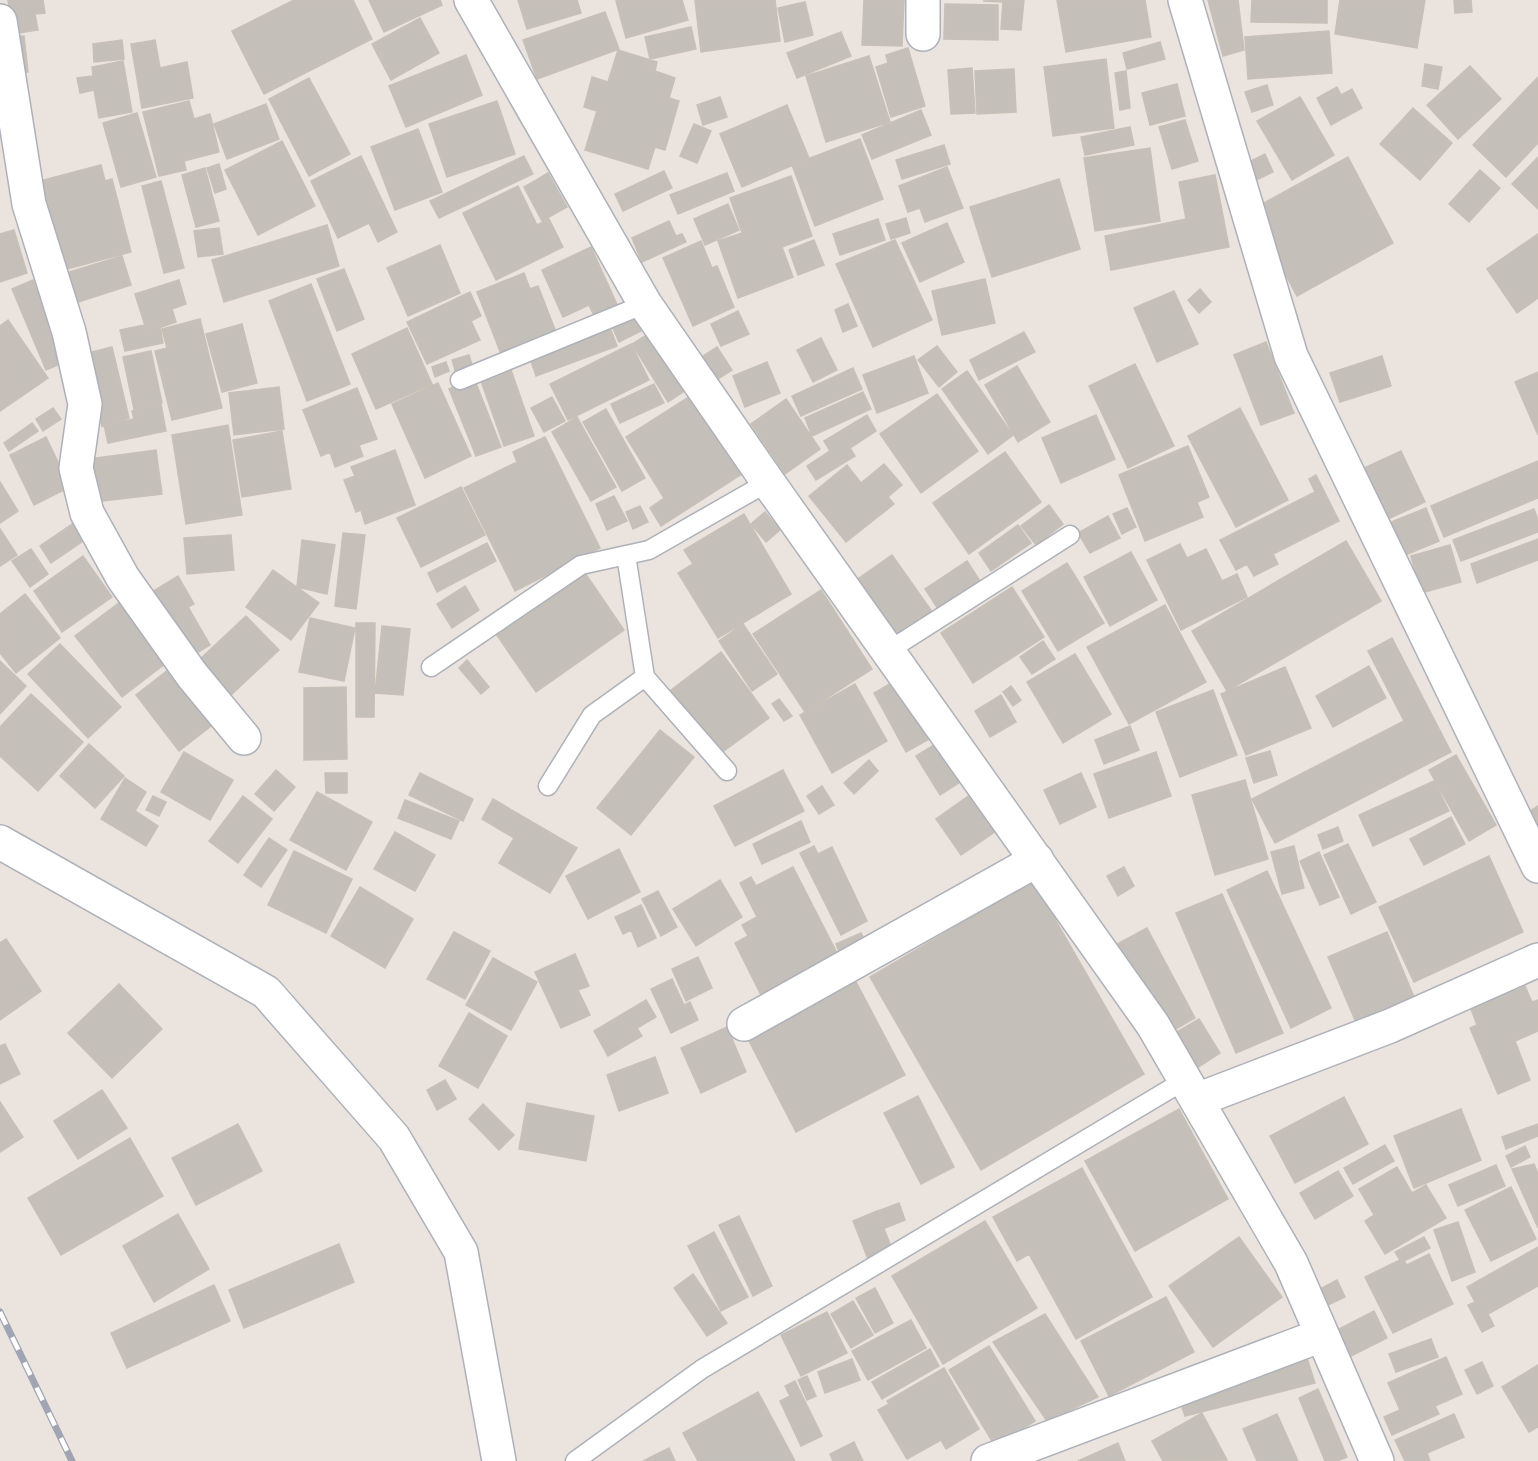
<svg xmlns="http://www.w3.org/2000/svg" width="1538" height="1461" font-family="Signika,sans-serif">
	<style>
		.building { fill: #c4bfb9; stroke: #c6c0b7; stroke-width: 1.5 }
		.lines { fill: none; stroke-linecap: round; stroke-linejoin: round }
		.service-casing { stroke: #aeb1ba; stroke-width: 21 }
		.minor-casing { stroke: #aeb1ba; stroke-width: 36 }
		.service { stroke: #fff; stroke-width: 18 }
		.minor { stroke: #fff; stroke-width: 33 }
		.rail-casing { stroke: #a1a5b3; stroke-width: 7 }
		.rail { stroke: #fff; stroke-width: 4.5; stroke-dasharray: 14; stroke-linecap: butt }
	</style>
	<rect width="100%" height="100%" fill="#ebe4de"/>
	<path class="building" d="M8 0H43L45 13 35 14 38 30 13 34Z
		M294 0H353L372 39 264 94 232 31Z
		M369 0H440L442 5 384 32Z
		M518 0H577L581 13 527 29Z
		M619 0H682L688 20 626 38 616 1Z
		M695 0H775L780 41 701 52Z
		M864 0H904L902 46 862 45Z
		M1024 0 1021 30 1001 29 1003 2 983 1Z
		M1057 0H1145L1151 37 1066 52Z
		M1208 0H1238L1244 50 1223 56Z
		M1252 0H1327V23L1251 22Z
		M1340 0H1425L1417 48 1335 34Z
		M1454 0H1471L1472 12 1455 13Z
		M805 2 813 35 785 42 778 8Z
		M945 4 998 5V40L944 39Z
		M605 12 619 49 537 79 523 40Z
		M420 18 439 53 391 80 372 44Z
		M691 27 696 49 650 59 645 37Z
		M1329 31 1332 73 1248 79 1245 37Z
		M841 32 851 56 797 78 787 53Z
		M24 36 28 72 10 75 5 38Z
		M122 40 124 59 94 62 93 44Z
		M155 40 160 68 187 62 193 98 142 108 131 44Z
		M1160 42 1165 59 1127 69 1123 53Z
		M908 48 925 106 891 117 876 67 888 63 886 55Z
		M618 50 657 62 655 71 675 78 669 98 679 101 665 150 655 147 648 169 585 150 597 111 584 107 592 77 608 82Z
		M466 55 482 95 406 127 389 86Z
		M869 56 890 122 826 142 806 76Z
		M1106 59 1114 128 1053 136 1044 67Z
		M123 61 132 112 99 118 94 90 80 93 77 78 93 76 92 67Z
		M1425 64 1442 67 1438 89 1422 86Z
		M1470 66 1501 99 1458 139 1427 105Z
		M972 68 975 113 951 114 948 70Z
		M1014 69 1016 112 977 114 975 71Z
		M1126 71 1130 108 1120 110 1115 73Z
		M1538 77V143L1506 177 1473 145Z
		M309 78 350 154 309 176 269 99Z
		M1177 84 1185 116 1150 125 1142 93Z
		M1267 85 1273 105 1252 112 1245 92Z
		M1337 87 1341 95 1352 89 1362 108 1331 125 1317 98Z
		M720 97 727 117 703 125 697 105Z
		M1300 97 1334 155 1292 180 1257 121Z
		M189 101 194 119 210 114 219 152 184 161 186 170 159 176 143 112Z
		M497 101 515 154 447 177 429 124Z
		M266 104 279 139 227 159 214 124Z
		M787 105 809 158 742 187 720 134Z
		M1413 108 1452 143 1420 180 1380 144Z
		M921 110 931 135 872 159 862 135Z
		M137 113 156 177 121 187 103 123Z
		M1185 120 1198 161 1172 169 1159 127Z
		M694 124 711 131 697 163 680 156Z
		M1130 127 1134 145 1085 155 1081 137Z
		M418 129 442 192 395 210 371 147Z
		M860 139 883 199 815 226 792 165Z
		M282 141 315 206 258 235 225 170Z
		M944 145 950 164 902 179 896 160Z
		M1150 148 1160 221 1095 231 1084 158Z
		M1265 154 1273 172 1250 183 1241 166Z
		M361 156 397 232 378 242 369 223 338 238 311 181Z
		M524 156 533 174 439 218 430 201Z
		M1348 157 1393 243 1297 296 1251 210Z
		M1538 157V209L1512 184Z
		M219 164 226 189 215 193 207 168Z
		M101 165 105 181 112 179 131 252 59 271 36 182Z
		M947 167 963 208 925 222 920 208 908 212 899 186Z
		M205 168 219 221 196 227 182 175Z
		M1480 170 1500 188 1469 222 1449 204Z
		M664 171 672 188 623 211 615 194Z
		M548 173 567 207 542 221 524 187Z
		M727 173 734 191 678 214 670 195Z
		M1215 175 1229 247 1111 270 1105 236 1186 219 1179 182Z
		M791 176 812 236 782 247 793 277 738 298 718 241 742 233 730 198Z
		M1059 179 1080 249 992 277 970 207Z
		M161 181 184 268 164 273 142 186Z
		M518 186 537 225 549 219 563 247 496 280 463 213Z
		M728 204 739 230 705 245 694 219Z
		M906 218 910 233 891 239 886 224Z
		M878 219 885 240 840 255 833 234Z
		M669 221 676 236 682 234 686 242 642 262 632 238Z
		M947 223 964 262 920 282 902 243Z
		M327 225 339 266 224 302 212 260Z
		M219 228 223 254 198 257 194 231Z
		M14 230 27 273 0 282V234Z
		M1538 234V298L1517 313 1487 269Z
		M814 240 824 265 798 275 789 250Z
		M895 240 932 320 873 347 836 264Z
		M701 241 712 268 717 266 734 307 693 326 663 258Z
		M440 245 460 293 408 316 387 268Z
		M591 247 619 309 596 320 589 305 563 317 542 270Z
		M122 256 131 285 75 303 66 273Z
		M344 269 364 319 337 331 317 279Z
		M524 273 530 289 538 286 556 332 501 354 477 292Z
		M985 279 995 323 942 335 932 291Z
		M33 280 67 361 46 370 12 289Z
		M179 280 186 304 172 309 176 322 147 332 135 294Z
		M311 284 350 384 307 401 269 301Z
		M1200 289 1211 302 1199 313 1188 300Z
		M1174 291 1198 344 1157 362 1134 308Z
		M470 292 481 316 471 321 480 340 427 364 407 322Z
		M848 304 857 326 843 332 835 310Z
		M738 311 749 334 721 346 711 324Z
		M633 313 641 331 619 342 611 324Z
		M200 319 222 408 172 420 155 351 167 348 162 329Z
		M8 320 48 378 0 411V326Z
		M159 322 163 343 125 351 120 330Z
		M242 324 257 383 222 392 206 334Z
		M609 325 617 346 536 376 529 355Z
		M407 328 432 384 376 409 352 354Z
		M1024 332 1035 352 979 380 970 360Z
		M650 333 686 390 668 402 632 344Z
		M821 338 837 370 813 382 797 350Z
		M1266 342 1294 413 1261 425 1234 355Z
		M631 344 649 380 568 420 550 384Z
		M937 346 957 372 939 387 918 360Z
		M112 347 129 418 102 426 84 354Z
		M717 347 732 370 718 379 703 356Z
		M151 351 162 403 134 409 123 357Z
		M469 355 474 371 457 377 452 360Z
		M914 356 928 393 877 413 863 375Z
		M1382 356 1391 386 1340 402 1330 373Z
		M446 362 449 371 435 377 432 367Z
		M767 362 780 393 745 407 733 376Z
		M1135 364 1174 446 1128 468 1089 386Z
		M1017 366 1050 422 1018 442 985 385Z
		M853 368 862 389 801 416 792 396Z
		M511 370 534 436 504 446 481 381Z
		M967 371 1013 435 988 454 942 389Z
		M1538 372V435L1515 382Z
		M474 378 501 447 476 456 449 389Z
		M438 383 471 456 425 478 392 404Z
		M654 384 664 403 620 423 611 404Z
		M279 387 284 429 234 435 229 393Z
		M357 388 377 439 359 445 363 456 335 467 330 452 321 456 303 410Z
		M863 392 871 409 812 436 805 418Z
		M695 393 745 472 661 526 650 508 664 498 626 437Z
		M937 394 978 451 921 493 880 434Z
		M552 397 565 421 544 432 531 408Z
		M786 399 820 449 785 474 751 424Z
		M161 404 166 431 108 443 104 425 134 419 132 411Z
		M53 408 61 419 43 431 36 419Z
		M1240 408 1288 500 1236 527 1188 436Z
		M606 409 645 478 622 491 583 422Z
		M867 415 876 431 850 448 855 456 816 480 807 466 830 451 824 441Z
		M1096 415 1115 459 1061 483 1042 438Z
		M577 417 616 487 591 501 552 432Z
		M32 423 38 431 9 451 4 443Z
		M228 425 242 515 186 524 172 435Z
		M282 431 291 489 242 497 233 440Z
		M46 437 70 487 34 505 10 455Z
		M545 437 600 548 515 591 464 488 517 462 513 452Z
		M1188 446 1209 497 1197 502 1203 517 1145 541 1119 475Z
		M156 450 162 494 94 502 89 459Z
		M395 450 415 505 365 524 361 510 356 512 344 480 355 476 351 467Z
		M1401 451 1425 502 1388 519 1364 468Z
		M1005 452 1041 502 969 554 933 503Z
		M1538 461V498L1444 537 1431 506Z
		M884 464 902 485 888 497 894 504 846 542 809 496 847 465 861 483Z
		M1316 475 1339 521 1273 554 1278 564 1254 576 1247 564 1236 570 1220 540 1315 492 1309 479Z
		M0 482 18 511 0 523Z
		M461 487 485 535 421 567 397 518Z
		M614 496 627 521 607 530 596 504Z
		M1049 505 1063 524 1036 545 1021 526Z
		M640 506 648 522 633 529 626 512Z
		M1127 508 1136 527 1122 534 1113 514Z
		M1426 508 1439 541 1403 556 1389 523Z
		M1534 509 1538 520V532L1461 561 1453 540Z
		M765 512 780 530 766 542 751 524Z
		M744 514 791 594 718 638 678 573 693 564 684 550Z
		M1108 516 1120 538 1090 553 1078 533Z
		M75 522 86 539 51 563 40 546Z
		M1018 525 1031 543 991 571 979 553Z
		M0 529 17 555 0 566Z
		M343 533 365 535 356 609 335 606Z
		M231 535 234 570 187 574 184 538Z
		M1538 539V560L1477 583 1471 564Z
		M302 540 335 545 327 594 297 587Z
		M1346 541 1381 601 1227 691 1192 631Z
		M487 543 496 561 437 592 428 573Z
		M1180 544 1187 558 1206 549 1222 581 1237 574 1247 597 1181 630 1147 560Z
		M1450 545 1461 582 1421 593 1411 556Z
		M31 549 48 574 30 587 12 561Z
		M1131 552 1157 600 1110 626 1084 577Z
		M892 555 933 613 892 641 852 583Z
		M83 556 112 597 62 632 34 591Z
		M967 561 980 581 938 609 925 589Z
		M1067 563 1104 623 1058 651 1022 591Z
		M273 570 319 603 291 640 246 607Z
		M585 573 624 630 536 692 496 634Z
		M178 576 194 604 188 607 210 645 185 660 147 595Z
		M465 586 479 610 452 628 437 604Z
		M1012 587 1044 637 973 683 941 633Z
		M821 590 872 669 805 712 753 634Z
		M25 594 60 638 16 673 0 653V614Z
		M128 596 175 656 122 697 75 636Z
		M1165 605 1206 682 1129 724 1087 647Z
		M246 616 279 650 231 695 198 661Z
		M310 618 355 628 344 681 299 672Z
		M356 623H375L374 717H356Z
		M743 624 777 674 752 691 719 641Z
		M382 626 410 629 403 695 375 693Z
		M1392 638 1451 752 1275 843 1252 799 1404 721 1368 651Z
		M1043 641 1055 659 1032 674 1020 657Z
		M60 644 121 707 88 738 28 674Z
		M721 652 769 718 717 756 670 691Z
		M1075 654 1111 714 1063 743 1027 682Z
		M467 660 489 687 481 694 459 668Z
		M0 661 26 686 0 714Z
		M177 663 220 719 179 751 136 695Z
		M1369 666 1386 698 1333 727 1316 696Z
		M1285 667 1311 728 1246 755 1221 694Z
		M900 678 933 737 906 752 874 693Z
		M855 684 887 741 832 773 800 715Z
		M1011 686 1021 700 1013 706 1003 692Z
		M346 687 347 759 304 760V688Z
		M1213 690 1237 755 1180 777 1156 712Z
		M31 694 83 742 38 791 0 756V727Z
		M1001 695 1016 722 990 737 975 711Z
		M779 699 792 716 784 721 772 704Z
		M1130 726 1139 750 1104 764 1095 740Z
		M660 730 694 757 631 835 597 808Z
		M942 740 965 779 940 795 916 756Z
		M89 744 124 776 95 808 60 776Z
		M1270 751 1277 775 1254 783 1246 758Z
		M184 752 233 780 210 820 161 792Z
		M1156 752 1171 796 1109 818 1094 774Z
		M1456 755 1496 825 1469 841 1429 770Z
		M869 760 878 771 854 794 844 783Z
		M276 770 295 787 274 811 255 794Z
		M783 770 804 811 735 846 714 806Z
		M325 773H347V793H326Z
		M420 773 473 799 463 821 409 795Z
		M1081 773 1096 807 1060 824 1044 790Z
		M125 778 146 792 135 811 158 826 146 846 101 819Z
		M1245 780 1268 859 1215 875 1192 795Z
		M1434 781 1449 811 1373 846 1359 815Z
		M822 786 834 805 819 814 807 796Z
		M317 792 372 822 346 870 290 840Z
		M974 792 999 829 961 855 936 819Z
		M153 796 166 802 159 816 146 810Z
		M243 796 272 819 238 863 209 841Z
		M493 799 577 848 550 893 499 863 514 838 482 819Z
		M405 800 459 821 451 839 398 818Z
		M1538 806V841L1521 817Z
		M1451 817 1465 844 1424 865 1410 839Z
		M801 821 810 842 762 864 753 844Z
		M1338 827 1343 841 1323 849 1318 835Z
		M395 832 435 855 415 891 374 869Z
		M269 838 287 850 261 887 244 875Z
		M1348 844 1376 902 1351 914 1324 855Z
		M814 846 818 854 832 847 867 921 841 935 800 853Z
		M1294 846 1304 888 1282 894 1271 852Z
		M619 849 640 892 588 919 566 876Z
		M294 851 352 879 326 933 268 905Z
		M1319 852 1339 897 1320 905 1300 861Z
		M1489 856 1523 932 1414 982 1379 907Z
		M793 867 839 957 762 997 735 943 748 936 742 925 757 917 740 883 751 877 756 886Z
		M1124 867 1134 886 1118 896 1107 876Z
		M1267 871 1331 1008 1291 1028 1227 890Z
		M720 880 742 917 696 946 673 909Z
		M1033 881 1144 1074 981 1170 870 977Z
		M360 887 413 919 385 968 331 936Z
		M658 891 677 927 661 936 642 899Z
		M1222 894 1283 1033 1236 1053 1176 913Z
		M641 905 656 938 638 947 631 930 623 934 615 917Z
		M1147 928 1195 1018 1165 1035 1117 944Z
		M454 932 490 951 465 999 427 979Z
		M1387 932 1419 1009 1361 1034 1328 957Z
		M861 933 866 943 840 954 836 944Z
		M6 939 41 991 0 1020V943Z
		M575 954 589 986 578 990 590 1015 561 1028 535 972Z
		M698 957 712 988 686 1001 672 969Z
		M493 958 537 982 511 1030 466 1005Z
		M672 979 684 1005 690 1002 698 1020 671 1033 651 989Z
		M855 980 905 1075 796 1132 747 1037Z
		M1510 983 1514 991 1525 986 1532 1002 1538 1000V1031L1515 1041 1530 1080 1498 1094 1470 1028 1477 1025 1471 1009 1489 1002 1485 993Z
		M119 984 162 1029 112 1078 68 1033Z
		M646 1000 656 1017 637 1028 642 1036 608 1056 594 1031Z
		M469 1013 507 1036 478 1088 439 1066Z
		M1199 1019 1220 1053 1197 1068 1175 1033Z
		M727 1027 746 1072 701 1093 681 1048Z
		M5 1044 20 1074 0 1084V1046Z
		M655 1057 668 1093 619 1111 607 1075Z
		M445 1080 456 1099 437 1110 427 1090Z
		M102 1090 127 1128 78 1159 54 1121Z
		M918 1096 954 1167 921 1184 884 1113Z
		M1344 1097 1368 1144 1295 1183 1270 1136Z
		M0 1102 23 1137 0 1152Z
		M527 1103 594 1116 586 1161 519 1149Z
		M483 1104 514 1135 499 1150 469 1119Z
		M1179 1109 1228 1199 1135 1251 1085 1161Z
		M1461 1109 1481 1160 1414 1188 1394 1136Z
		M238 1124 262 1171 196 1205 172 1158Z
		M1538 1124V1136L1506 1149 1502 1137Z
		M130 1138 163 1196 61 1255 28 1198Z
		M1385 1145 1394 1161 1353 1184 1344 1168Z
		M1525 1146 1530 1157 1511 1167 1506 1156Z
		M1534 1164 1538 1174V1228L1512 1169Z
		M1496 1165 1505 1186 1458 1206 1449 1185Z
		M1397 1167 1412 1193 1426 1185 1446 1218 1385 1254 1365 1221 1374 1215 1359 1189Z
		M1082 1168 1152 1297 1076 1339 1029 1254 1017 1261 993 1217Z
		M1338 1171 1353 1196 1315 1219 1300 1193Z
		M1511 1187 1536 1239 1491 1261 1465 1210Z
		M899 1203 905 1220 885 1228 878 1211Z
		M877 1211 892 1249 868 1259 853 1221Z
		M178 1214 209 1269 154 1302 123 1246Z
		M739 1216 772 1286 753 1296 719 1225Z
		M985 1221 1037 1308 943 1364 892 1276Z
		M1458 1222 1475 1272 1452 1281 1434 1230Z
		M714 1232 748 1297 721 1311 688 1246Z
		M1239 1237 1282 1297 1213 1347 1169 1286Z
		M1424 1237 1430 1248 1404 1261 1407 1265 1429 1254 1453 1304 1393 1333 1365 1277 1400 1260 1395 1252Z
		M339 1244 354 1282 244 1328 229 1290Z
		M1538 1247V1286L1488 1314 1494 1326 1482 1332 1468 1305 1475 1302 1467 1287Z
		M693 1274 727 1323 707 1336 674 1288Z
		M1337 1280 1345 1297 1326 1306 1318 1290Z
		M214 1285 230 1321 127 1368 111 1333Z
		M875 1288 893 1323 875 1333 856 1298Z
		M1166 1297 1194 1352 1109 1396 1081 1341Z
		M853 1301 873 1335 851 1348 831 1314Z
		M1374 1311 1387 1338 1351 1356 1337 1330Z
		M827 1312 847 1353 801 1376 781 1335Z
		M1045 1314 1098 1397 1047 1421 993 1342Z
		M911 1320 926 1348 868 1380 852 1351Z
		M1431 1339 1438 1357 1396 1372 1389 1354Z
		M989 1346 1035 1421 995 1446 949 1370Z
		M930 1349 939 1366 882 1399 872 1382Z
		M1446 1357 1462 1394 1435 1406 1439 1414 1392 1435 1384 1417 1400 1410 1388 1383Z
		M1307 1358 1315 1383 1185 1416 1178 1395Z
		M852 1359 860 1380 825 1393 818 1372Z
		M1482 1362 1493 1386 1477 1394 1465 1370Z
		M1538 1365V1427L1529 1432 1502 1387Z
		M944 1368 979 1429 946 1449 941 1440 907 1459 878 1410 889 1404 887 1401Z
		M807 1376 816 1396 807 1400 798 1380Z
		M795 1381 822 1436 801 1446 780 1401 790 1396 785 1386Z
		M1318 1389 1347 1457 1337 1461H1325L1299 1398Z
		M758 1392 795 1461H698L683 1433Z
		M1202 1413 1227 1460 1163 1461 1152 1441Z
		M1277 1414 1298 1461H1257L1243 1429Z
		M1454 1414 1464 1437 1427 1453 1430 1461H1405L1395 1440Z
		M854 1442 863 1461H833L830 1454Z
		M1118 1443 1125 1461H1078Z
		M669 1448 675 1461H643Z"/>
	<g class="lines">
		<defs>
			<path id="service" d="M460 380 645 304
				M626 555 645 677 727 771
				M888 651 1070 535
				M431 667 581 565 649 550 768 482
				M548 786 592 715 645 677
				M575 1461 702 1369 1185 1080"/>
			<path id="minor" d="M471 0 645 304 768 482 1153 1025 1291 1263 1377 1461
				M1185 0 1291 356 1538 866
				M0 21 29 204 69 332 85 404 76 468 87 513 123 578 192 675 244 738
				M923 34V0
				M0 842 266 992 394 1138 461 1252 499 1461
				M744 1024 1037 860
				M1197 1100 1390 1026 1538 960
				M988 1461 1322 1335"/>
		</defs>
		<use href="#service" class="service-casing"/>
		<use href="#minor" class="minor-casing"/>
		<use href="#service" class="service"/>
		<use href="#minor" class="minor"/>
		<defs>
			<path id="rail" d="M0 1312 72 1461"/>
		</defs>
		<use href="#rail" class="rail-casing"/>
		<use href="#rail" class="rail"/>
	</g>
</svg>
